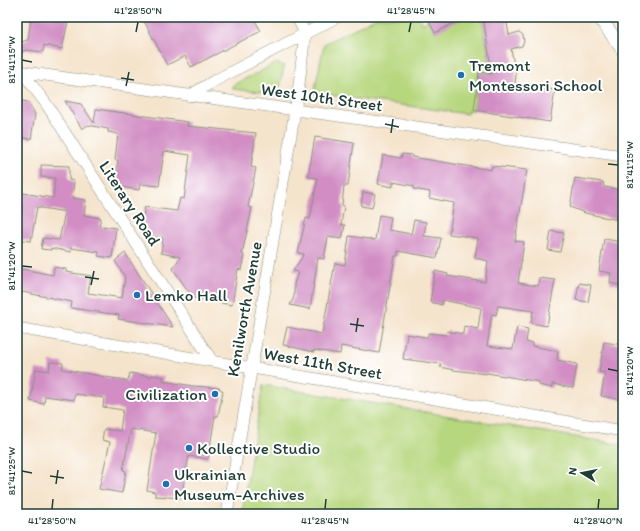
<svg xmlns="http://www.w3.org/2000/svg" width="640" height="531" font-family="Itim,sans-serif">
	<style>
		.green { fill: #b7d77e; stroke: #6b8a59 }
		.building { fill: #d28ec4 }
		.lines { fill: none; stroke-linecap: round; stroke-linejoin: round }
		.minor-casing { stroke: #8a9080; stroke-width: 12 }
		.tertiary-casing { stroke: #8a9080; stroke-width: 14 }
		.minor { stroke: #fff; stroke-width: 11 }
		.tertiary { stroke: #fff; stroke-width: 13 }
		.ticks { fill: none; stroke: #1f3d34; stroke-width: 1.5 }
		.poi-dot { fill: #1f6fb2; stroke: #fff; stroke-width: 1.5 }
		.labels { text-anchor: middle; stroke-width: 4; stroke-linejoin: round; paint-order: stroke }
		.poi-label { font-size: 17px; fill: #1f3d34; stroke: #fff; text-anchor: start }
		.street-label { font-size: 17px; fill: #1f3d34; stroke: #fff }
		.neatline { fill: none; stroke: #1f3d34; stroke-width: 1.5 }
		.ticks-label { font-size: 10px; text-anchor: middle; fill: #1f3d34 }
	</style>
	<rect width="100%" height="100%" fill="#fff"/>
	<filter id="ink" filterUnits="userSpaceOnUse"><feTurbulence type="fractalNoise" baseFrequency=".025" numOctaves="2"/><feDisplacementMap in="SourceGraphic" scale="8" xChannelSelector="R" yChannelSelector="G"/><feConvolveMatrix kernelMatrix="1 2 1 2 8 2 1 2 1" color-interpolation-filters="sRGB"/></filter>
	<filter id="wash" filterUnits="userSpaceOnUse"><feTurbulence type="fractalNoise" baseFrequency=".012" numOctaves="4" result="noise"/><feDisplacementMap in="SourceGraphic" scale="16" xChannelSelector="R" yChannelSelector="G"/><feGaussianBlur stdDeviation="0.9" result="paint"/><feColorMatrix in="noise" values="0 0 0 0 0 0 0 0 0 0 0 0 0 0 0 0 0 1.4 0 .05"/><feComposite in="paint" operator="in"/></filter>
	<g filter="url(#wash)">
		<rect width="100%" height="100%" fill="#f5e4cc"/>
		<path class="green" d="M377 17H419L422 24 428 20 435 32 465 17H482L492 74 479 72 474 110H468L467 114 314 93 324 44Z
			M277 63 284 66 279 94 233 89V85Z
			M263 385 623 445V514H242Z"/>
		<g id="blocks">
			<path class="building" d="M31 17H69L62 49 44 45 43 52 26 50 21 52 17 43 28 40Z
				M142 17H210L212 20 219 17H253L261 31 191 67 185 56 167 65Z
				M427 17H465L435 33Z
				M483 17H506L509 35 519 32 523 35 524 41 522 46 511 49 516 75 515 84 555 90 550 122 474 110 479 72 492 74Z
				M17 100 28 102 35 114 31 139 17 137Z
				M65 101 81 104 94 123 96 109 188 122 187 126 256 133 251 167 256 168 248 207 252 208 242 254 244 255 241 270 238 269 232 305 193 298 173 269 180 257 161 253 163 238 151 236 142 220 145 207 177 211 180 198 184 199 190 155 164 151 159 186 140 184 139 190 114 186 118 160H115L118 134 108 132V129L88 125 82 129Z
				M315 137 354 143 348 186H344L342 205 344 206 341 225H345L342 239 328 237 324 259 318 258 310 309 290 305 294 297V284L298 272 293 271 304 254 298 253 306 218 310 219 317 182V178L308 177Z
				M402 154 412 155V157L491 170 492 166 527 170 515 241 524 242 518 283 538 286 539 278 555 280 547 326 531 323 533 311 498 306 496 315 492 314 487 346 513 349 517 327 528 329 526 342 532 343V346L558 351 557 360 577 364 573 388 552 384V388L539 385V382L487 373 486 374 454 370 440 367 441 364 403 359 407 334 425 337H428V333L446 335 447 331 463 334 464 326 478 329 481 308 443 300 442 305 430 302 435 271 448 274 447 276 485 282 488 261 475 258 478 238 449 234 454 203 429 198 430 192 414 189V186L393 182V187L378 184 383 155 401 158Z
				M41 165 69 166V180L74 181 72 198 86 200 84 215 101 218 99 226 116 228 112 258 98 256 99 252 71 248V252L51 248V250L41 249 43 238 59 240 65 212 37 207 31 241 17 239 22 206 17 205V192L53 198 55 178 41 177Z
				M575 178 603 182 604 187 623 190V221L585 213 570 207Z
				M363 192 375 194 372 208 361 206Z
				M379 215 391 217 389 230 411 234 414 220 426 222 424 236 441 238 437 258 398 251V256H395L379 353 341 346 340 354 314 350V352L283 345 287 327 322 334 335 263 345 265 349 236 375 240Z
				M551 231 564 233 560 252 548 250Z
				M604 239 623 242V286L610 283 611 273 599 271Z
				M125 253 173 327 118 319 119 315 71 308 72 302 17 291V268L53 275 54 267 66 269V272L91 276 88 293 122 298 125 277 115 261Z
				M579 283 591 285 588 302 576 300Z
				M604 342 623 345V400L601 396 605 373 599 372Z
				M50 362 63 363 62 369 128 381 130 373 151 377 152 375 164 377 163 381 193 386 219 388 223 391 218 416H215L208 459 189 456 181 498 155 496V492L147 490 156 433 131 429 123 470 126 471 122 493 99 489 110 442 102 440 104 429 120 431 123 410 103 407 104 398 75 394 74 400 45 396 44 404 30 401 36 369 49 371Z"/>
		</g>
	</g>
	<g filter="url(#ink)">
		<use href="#blocks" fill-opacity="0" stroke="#8a9080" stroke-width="1"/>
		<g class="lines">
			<defs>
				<path id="minor" d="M20 69 47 105 212 361
					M17 71 623 156
					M189 96 214 81 337 17
					M17 328 623 431
					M227 514 298 93 305 33 297 17"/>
				<path id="tertiary" d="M599 17 623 50"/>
			</defs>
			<use href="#minor" class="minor-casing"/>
			<use href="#tertiary" class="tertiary-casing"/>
			<use href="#minor" class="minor"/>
			<use href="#tertiary" class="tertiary"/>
		</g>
	</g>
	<path class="ticks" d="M136 32 138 22M409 32 411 22M22 60 32 62M121 78 134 80M126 86 129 72M385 124 399 127M391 133 393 119M608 164 618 165M22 266 32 267M85 277 99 279M91 285 94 271M350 324 364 326M356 332 358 318M608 369 618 371M22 471 32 473M50 476 64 478M56 484 58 470M52 509 53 499M325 509 326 499M598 509 599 499"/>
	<g class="poi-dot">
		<circle cx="461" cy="75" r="4"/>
		<circle cx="137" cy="295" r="4"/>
		<circle cx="215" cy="394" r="4"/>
		<circle cx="189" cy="448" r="4"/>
		<circle cx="166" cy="484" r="4"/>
	</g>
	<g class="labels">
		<g class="poi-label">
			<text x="469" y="71">Tremont<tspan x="469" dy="20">Montessori School</tspan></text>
			<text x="145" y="301">Lemko Hall</text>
			<text x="207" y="400" text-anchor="end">Civilization</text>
			<text x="197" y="454">Kollective Studio</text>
			<text x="174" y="480">Ukrainian<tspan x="174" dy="20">Museum-Archives</tspan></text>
		</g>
		<g class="street-label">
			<text transform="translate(322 97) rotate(8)" y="6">West 10th Street</text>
			<text transform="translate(130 203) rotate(57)" y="6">Literary Road</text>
			<text transform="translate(244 309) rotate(-80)" y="6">Kenilworth Avenue</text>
			<text transform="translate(323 363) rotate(10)" y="6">West 11th Street</text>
		</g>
	</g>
	<rect width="640" height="531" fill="none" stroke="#fff" stroke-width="44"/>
	<g transform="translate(582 473) rotate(280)" stroke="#ffffff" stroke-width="3" paint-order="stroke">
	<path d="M0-3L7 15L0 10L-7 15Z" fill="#1f3d34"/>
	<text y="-6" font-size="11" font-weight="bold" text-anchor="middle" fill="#1f3d34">N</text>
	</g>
	<rect x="22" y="22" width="596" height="487" class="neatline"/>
	<g class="ticks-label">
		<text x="138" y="14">41°28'50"N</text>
		<text x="411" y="14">41°28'45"N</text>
		<text transform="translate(11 60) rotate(-90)" y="4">81°41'15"W</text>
		<text transform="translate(629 165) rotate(-90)" y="4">81°41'15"W</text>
		<text transform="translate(11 266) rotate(-90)" y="4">81°41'20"W</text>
		<text transform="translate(629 371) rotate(-90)" y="4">81°41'20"W</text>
		<text transform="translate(11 471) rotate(-90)" y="4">81°41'25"W</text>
		<text x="52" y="524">41°28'50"N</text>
		<text x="325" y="524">41°28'45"N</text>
		<text x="598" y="524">41°28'40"N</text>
	</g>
</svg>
